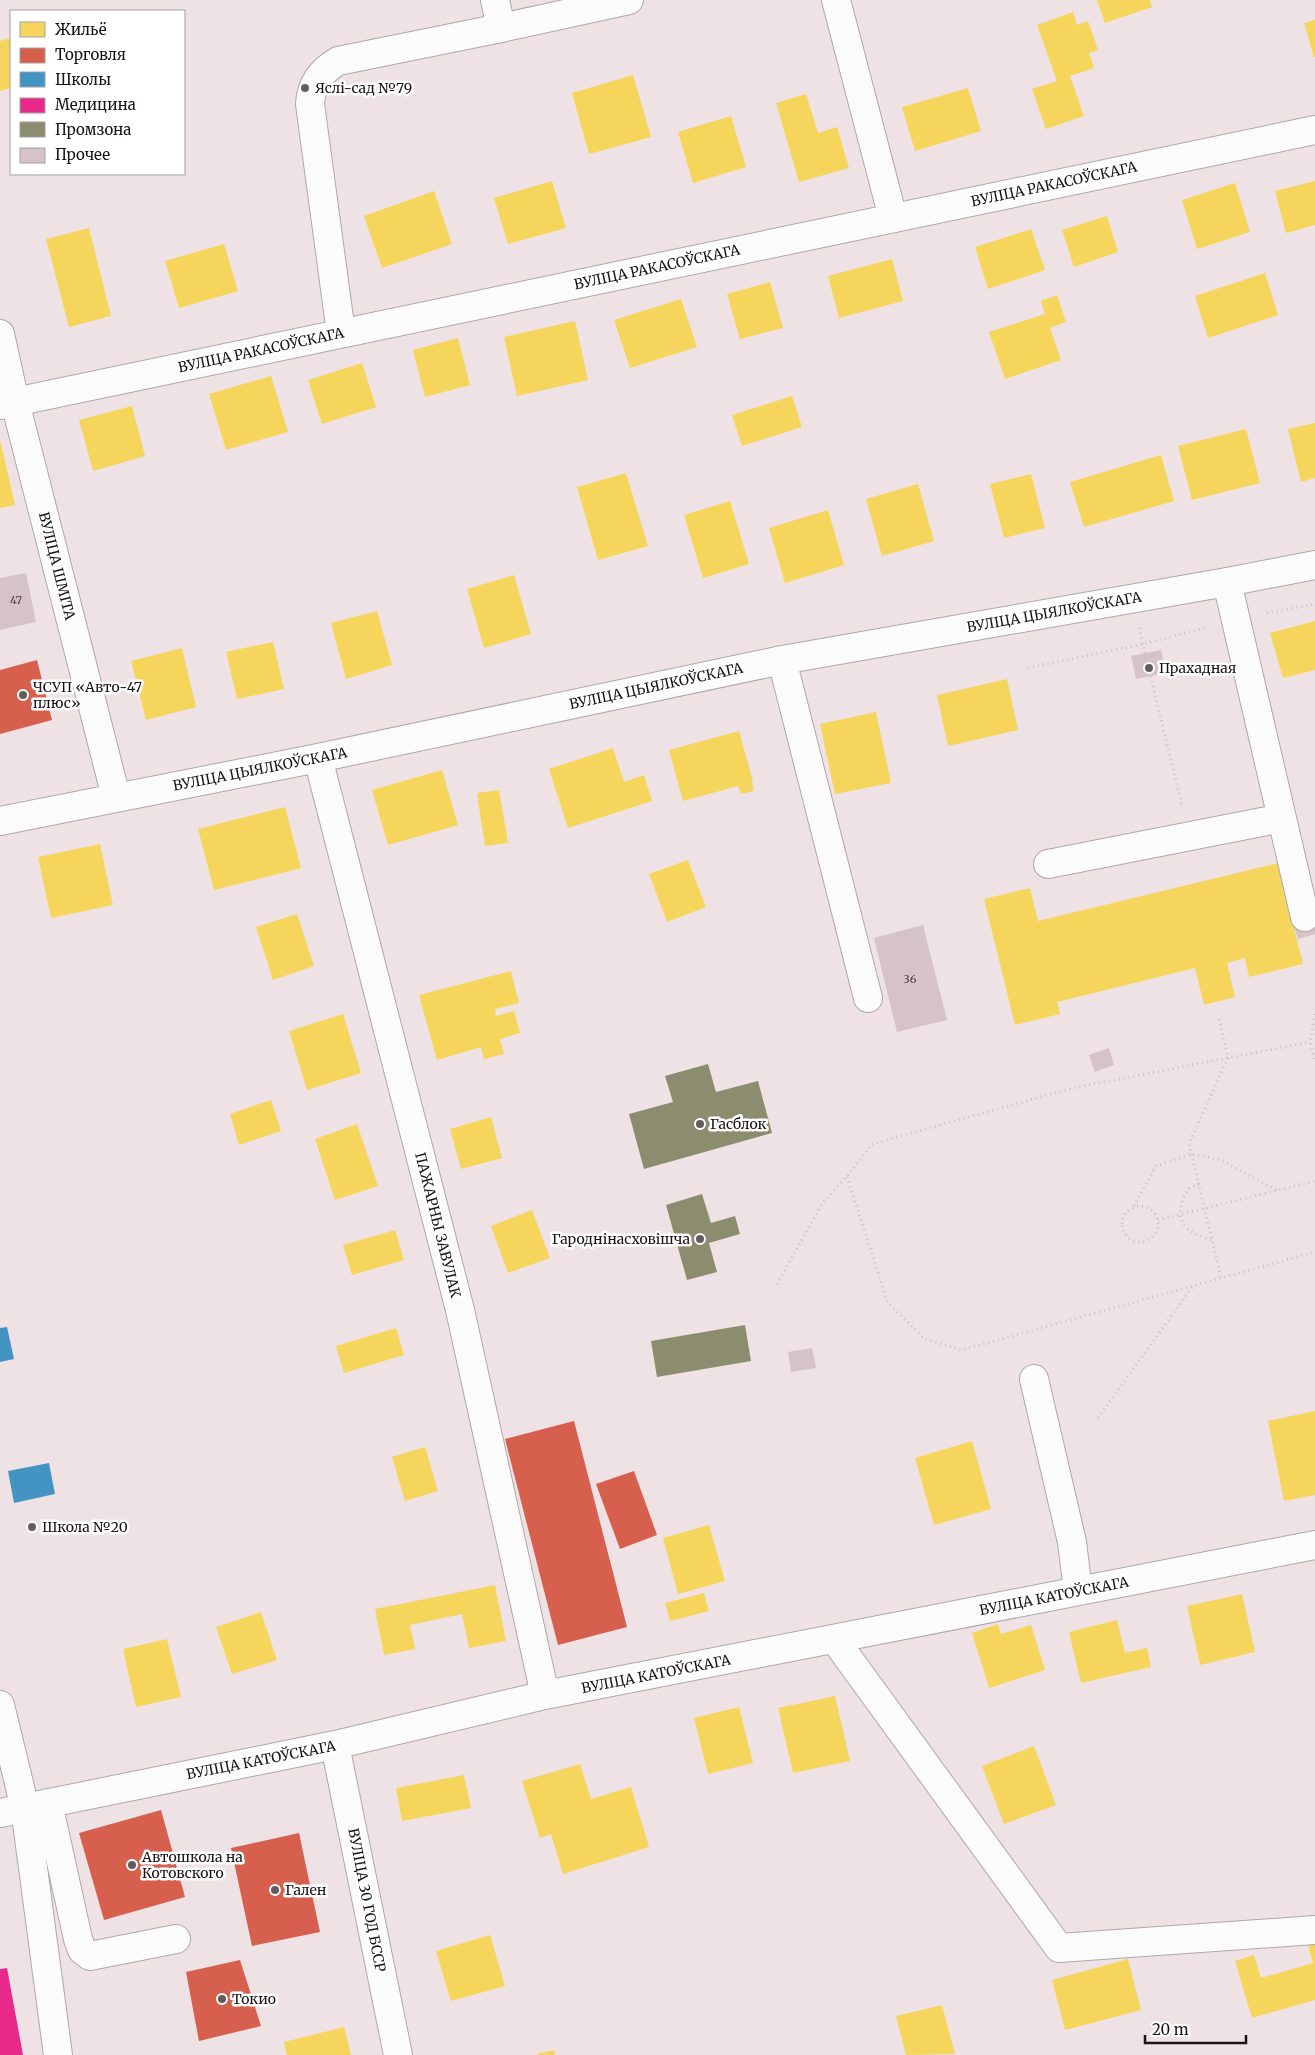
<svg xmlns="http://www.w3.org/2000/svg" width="1315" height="2055" font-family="Merriweather,serif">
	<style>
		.homes { fill: #f6d55c }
		.shops { fill: #d6604d }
		.schools { fill: #4393c3 }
		.health { fill: #e7298a }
		.industry { fill: #8c8c6e }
		.building { fill: #d6c3c8 }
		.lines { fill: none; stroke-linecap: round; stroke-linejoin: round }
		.minor-casing { stroke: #b0a7a9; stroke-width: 30 }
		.path { stroke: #c7c3c4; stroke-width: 3; stroke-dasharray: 1 4; stroke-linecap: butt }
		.minor { stroke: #fcfbfb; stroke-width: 28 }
		.poi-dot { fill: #645b5d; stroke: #fff; stroke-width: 2 }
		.labels { text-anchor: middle; stroke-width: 5; stroke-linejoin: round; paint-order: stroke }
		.number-label { font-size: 11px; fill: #493e41 }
		.poi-label { font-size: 14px; fill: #1a1214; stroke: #fff; text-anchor: start }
		.street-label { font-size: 14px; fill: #1a1214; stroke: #fff }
	</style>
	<rect width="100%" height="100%" fill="#eee2e5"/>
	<path class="homes" d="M1097 0H1150L1152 7 1105 23Z
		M1073 12 1077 25 1088 21 1098 50 1089 53 1094 68 1070 76 1084 116 1046 129 1032 89 1057 81 1037 25Z
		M1315 20V57H1314L1304 23Z
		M11 38V88L0 91V41Z
		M633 75 651 137 589 154 572 93Z
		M968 88 981 131 915 151 902 107Z
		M806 94 818 133 837 127 849 168 799 182 776 103Z
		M731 116 746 167 693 183 678 132Z
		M552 181 566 228 508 244 494 198Z
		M1315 181V225L1286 233 1275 191Z
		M1235 183 1250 232 1197 249 1182 200Z
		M434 191 452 244 382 268 364 216Z
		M1107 216 1118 252 1074 267 1062 230Z
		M89 228 111 316 69 327 46 239Z
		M1031 229 1045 270 988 289 975 247Z
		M224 244 238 291 179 308 165 261Z
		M892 259 903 301 839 318 828 276Z
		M1265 273 1278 315 1208 338 1195 296Z
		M770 282 783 328 740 339 727 294Z
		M1057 295 1066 322 1050 328 1061 360 1005 379 989 332 1045 314 1041 301Z
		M681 299 697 347 630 368 614 320Z
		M575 321 588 380 517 396 504 337Z
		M458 338 470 385 425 397 413 350Z
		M362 363 376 407 322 424 308 380Z
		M271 376 288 432 226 450 209 394Z
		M792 396 802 427 742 446 732 415Z
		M132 406 145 456 93 471 79 420Z
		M1315 423V478L1301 482 1288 429Z
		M1246 429 1260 483 1192 500 1178 446Z
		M0 439 15 505 0 508Z
		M1161 455 1174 501 1084 527 1070 482Z
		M626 473 648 546 598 560 577 487Z
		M1031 474 1045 528 1004 538 990 484Z
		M918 484 934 541 882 556 866 499Z
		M730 501 749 564 703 578 684 515Z
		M828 510 844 565 785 583 769 528Z
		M514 575 531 634 484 648 467 589Z
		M377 611 392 665 346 679 331 623Z
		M1315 621V670L1283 678 1270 633Z
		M273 642 284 689 237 699 226 652Z
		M182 648 196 707 146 720 131 661Z
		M1007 679 1018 730 948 746 937 695Z
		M876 712 891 783 835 794 820 724Z
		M739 731 753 781 752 782 754 791 741 794 738 786 683 801 669 750Z
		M613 748 624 782 644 775 652 801 568 828 549 769Z
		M442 770 458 825 388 845 372 790Z
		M499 790 508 843 485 846 477 793Z
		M285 807 301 868 214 890 198 829Z
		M100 844 113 905 51 918 38 857Z
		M688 860 706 907 667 922 649 874Z
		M1278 863 1303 964 1249 977 1245 958 1227 963 1235 997 1204 1005 1195 968 1057 1002 1060 1014 1015 1025 984 899 1030 888 1038 921Z
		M297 914 314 966 273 980 256 927Z
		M511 971 519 1003 495 1009 496 1016 514 1011 520 1033 500 1039 504 1054 484 1059 481 1047 437 1060 419 995Z
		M343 1014 361 1073 307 1090 289 1031Z
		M271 1100 281 1131 239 1145 230 1114Z
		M491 1117 502 1158 461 1169 450 1129Z
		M357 1124 378 1186 335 1200 315 1139Z
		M532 1210 550 1258 508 1273 491 1226Z
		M395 1230 404 1260 352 1275 343 1245Z
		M396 1328 404 1355 344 1373 336 1346Z
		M1315 1411V1495L1284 1501 1268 1421Z
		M972 1441 991 1509 934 1525 915 1458Z
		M425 1447 438 1491 405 1501 392 1457Z
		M709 1525 725 1581 678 1594 663 1538Z
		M495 1585 506 1641 469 1648 462 1614 410 1625 415 1649 384 1655 375 1609Z
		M704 1593 709 1611 670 1621 665 1603Z
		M1242 1594 1255 1652 1200 1665 1187 1606Z
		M261 1612 277 1660 232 1674 216 1627Z
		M1117 1620 1125 1653 1147 1648 1151 1667 1081 1683 1069 1632Z
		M998 1624 1001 1634 1031 1625 1045 1670 989 1688 972 1633Z
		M167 1639 181 1697 136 1707 123 1649Z
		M835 1696 850 1761 793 1773 778 1708Z
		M739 1707 753 1763 708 1774 694 1718Z
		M1034 1746 1056 1805 1004 1824 982 1766Z
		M580 1764 591 1799 631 1787 649 1847 563 1874 551 1834 540 1838 522 1781Z
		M464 1775 471 1808 402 1821 396 1788Z
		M490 1935 505 1986 451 2001 436 1951Z
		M1315 1939V2000L1252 2018 1235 1961 1254 1955 1261 1978 1313 1963 1307 1942Z
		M1128 1959 1141 2010 1065 2030 1052 1980Z
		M942 2005 955 2054 906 2055 896 2016Z
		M344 2027 351 2055H287L284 2042Z
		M554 2050 555 2055H537V2054Z"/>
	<path class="shops" d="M37 660 52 720 0 734V670Z
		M574 1421 627 1627 558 1645 505 1439Z
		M634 1471 657 1535 620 1549 596 1484Z
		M161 1810 185 1897 104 1920 79 1833Z
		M299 1833 320 1932 252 1946 231 1848Z
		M240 1960 261 2026 199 2041 186 1972Z"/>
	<path class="schools" d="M7 1327 14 1359 0 1362V1328Z
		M49 1463 55 1494 14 1503 8 1471Z"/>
	<path class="health" d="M7 1968 23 2055H0V1969Z"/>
	<path class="industry" d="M708 1064 716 1092 758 1081 772 1133 644 1169 629 1114 673 1102 665 1076Z
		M702 1194 711 1223 735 1216 740 1234 709 1243 717 1272 687 1280 666 1205Z
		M745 1325 751 1361 657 1377 651 1341Z"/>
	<path class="building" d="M26 573 36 622 0 630V578Z
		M1161 650 1166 673 1136 679 1131 656Z
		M1315 914V934L1298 939 1292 920Z
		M923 925 947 1020 897 1032 874 938Z
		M1109 1048 1114 1065 1095 1072 1089 1055Z
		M812 1348 816 1368 791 1372 788 1352Z"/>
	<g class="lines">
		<defs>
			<path id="minor" d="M495 0 501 28
				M836 0 893 218
				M341 333 310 104C311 85 321 71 338 61L501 28 629 0
				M0 334 15 402 116 797
				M0 405 1315 130
				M1227 582 1305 917
				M782 660 868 998
				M318 758 460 1310 545 1695
				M0 821 318 758 782 660 1227 582 1315 565
				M1048 864 1282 818
				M1034 1379 1072 1542 1078 1591
				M835 1640 1059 1948 1315 1930
				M0 1705 25 1808 58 2055
				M335 1745 398 2055
				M48 1803 78 1939 82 1950 90 1956 176 1939
				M0 1813 335 1745 545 1695 1315 1545"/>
		</defs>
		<use href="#minor" class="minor-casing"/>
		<path class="path" d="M1267 613 1315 604
			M1139 628 1182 806
			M1028 668 1143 644 1205 628
			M1315 1014 1310 1042 1315 1061
			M1219 1019 1228 1058 1189 1144 1221 1277
			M847 1177 888 1303 925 1339 962 1350 1315 1252
			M1199 1184C1195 1186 1190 1187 1188 1190 1181 1199 1177 1215 1184 1225 1189 1232 1203 1237 1212 1241
			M1122 1224a18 18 0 1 1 36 0a18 18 0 1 1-36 0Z
			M1134 1206 1156 1166 1191 1154 1221 1160 1278 1191
			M1158 1220 1315 1181
			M777 1284 822 1204 847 1176 872 1144 1073 1088 1310 1042
			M1098 1418 1193 1286"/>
		<use href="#minor" class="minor"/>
	</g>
	<g class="poi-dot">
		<circle cx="305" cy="88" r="5"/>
		<circle cx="1149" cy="668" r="5"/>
		<circle cx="23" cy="695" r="5"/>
		<circle cx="700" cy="1124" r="5"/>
		<circle cx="700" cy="1239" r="5"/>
		<circle cx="32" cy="1527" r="5"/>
		<circle cx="132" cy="1865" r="5"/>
		<circle cx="275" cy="1890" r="5"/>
		<circle cx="222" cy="1999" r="5"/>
	</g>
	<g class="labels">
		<g class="number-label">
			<text x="16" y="604">47</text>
			<text x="910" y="983">36</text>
		</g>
		<g class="poi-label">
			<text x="315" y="93">Яслі-сад №79</text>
			<text x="1159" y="673">Прахадная</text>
			<text x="33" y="692">ЧСУП «Авто-47<tspan x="33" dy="16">плюс»</tspan></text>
			<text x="710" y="1129">Гасблок</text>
			<text x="690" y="1244" text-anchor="end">Гароднінасховішча</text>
			<text x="42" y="1532">Школа №20</text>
			<text x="142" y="1862">Автошкола на<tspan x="142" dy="16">Котовского</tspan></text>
			<text x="285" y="1895">Гален</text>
			<text x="232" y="2004">Токио</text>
		</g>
		<g class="street-label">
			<text transform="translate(1054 184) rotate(-12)" y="5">ВУЛІЦА РАКАСОЎСКАГА</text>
			<text transform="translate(657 267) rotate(-12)" y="5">ВУЛІЦА РАКАСОЎСКАГА</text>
			<text transform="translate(261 350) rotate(-12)" y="5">ВУЛІЦА РАКАСОЎСКАГА</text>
			<text transform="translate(57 566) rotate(76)" y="5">ВУЛІЦА ШМІТА</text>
			<text transform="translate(1054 612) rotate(-10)" y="5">ВУЛІЦА ЦЫЯЛКОЎСКАГА</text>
			<text transform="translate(656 686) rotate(-12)" y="5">ВУЛІЦА ЦЫЯЛКОЎСКАГА</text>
			<text transform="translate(260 769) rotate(-11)" y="5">ВУЛІЦА ЦЫЯЛКОЎСКАГА</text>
			<text transform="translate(438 1225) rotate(76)" y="5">ПАЖАРНЫ ЗАВУЛАК</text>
			<text transform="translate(1054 1596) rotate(-11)" y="5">ВУЛІЦА КАТОЎСКАГА</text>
			<text transform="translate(656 1674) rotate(-11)" y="5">ВУЛІЦА КАТОЎСКАГА</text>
			<text transform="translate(261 1760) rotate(-11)" y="5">ВУЛІЦА КАТОЎСКАГА</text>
			<text transform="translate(367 1900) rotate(79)" y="5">ВУЛІЦА 30 ГОД БССР</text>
		</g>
	</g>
	<rect x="10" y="10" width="175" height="165" fill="#ffffff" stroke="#a3a0a1"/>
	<rect x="20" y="22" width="25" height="15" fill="#f6d55c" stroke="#a3a0a1"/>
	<text x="55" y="35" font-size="15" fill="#1a1214">Жильё</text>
	<rect x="20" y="48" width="25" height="15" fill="#d6604d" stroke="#a3a0a1"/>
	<text x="55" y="60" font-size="15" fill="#1a1214">Торговля</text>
	<rect x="20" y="72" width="25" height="15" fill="#4393c3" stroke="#a3a0a1"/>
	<text x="55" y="85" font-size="15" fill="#1a1214">Школы</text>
	<rect x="20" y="98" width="25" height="15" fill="#e7298a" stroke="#a3a0a1"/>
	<text x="55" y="110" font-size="15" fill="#1a1214">Медицина</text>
	<rect x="20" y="122" width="25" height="15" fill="#8c8c6e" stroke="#a3a0a1"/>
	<text x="55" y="135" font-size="15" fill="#1a1214">Промзона</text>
	<rect x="20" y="148" width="25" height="15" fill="#d6c3c8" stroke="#a3a0a1"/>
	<text x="55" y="160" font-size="15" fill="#1a1214">Прочее</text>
	<path d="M1145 2035v8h101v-8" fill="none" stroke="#1a1214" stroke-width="2.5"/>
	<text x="1152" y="2035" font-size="15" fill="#1a1214" stroke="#ffffff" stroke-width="4" paint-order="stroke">20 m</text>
</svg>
